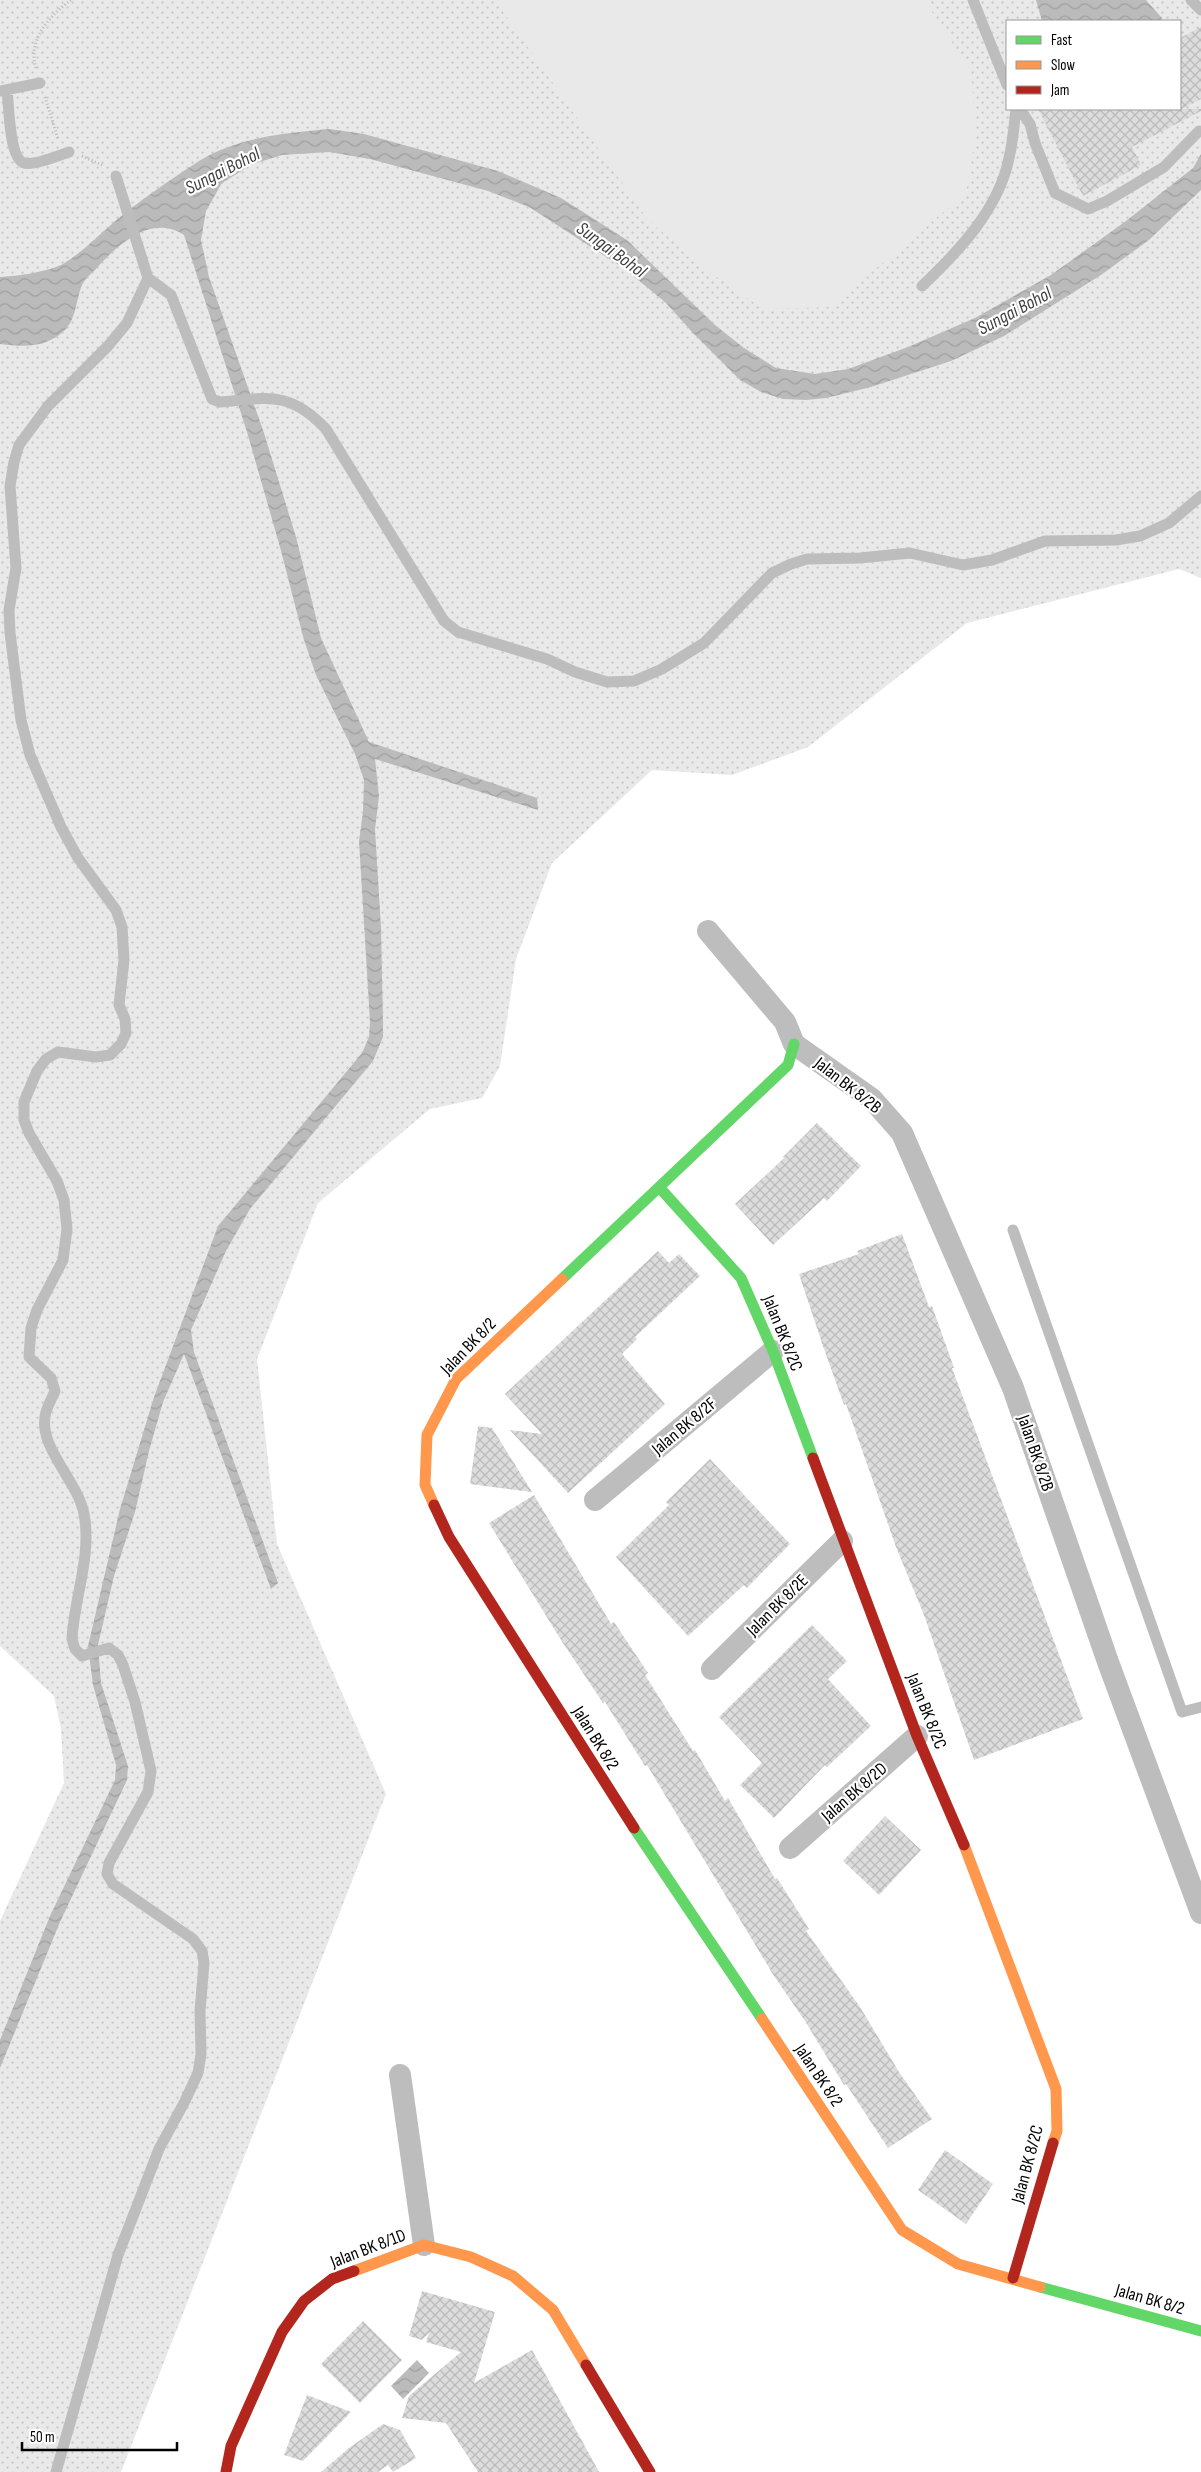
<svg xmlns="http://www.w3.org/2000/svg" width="1201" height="2472" font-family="'Sofia Sans Condensed',sans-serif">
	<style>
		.grass { fill: url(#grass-dots); fill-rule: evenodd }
		.garden { fill: #e9e9e9 }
		.water { fill: url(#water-waves) }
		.building { fill: url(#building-cross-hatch) }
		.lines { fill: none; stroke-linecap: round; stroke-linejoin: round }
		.path { stroke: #b8b8b8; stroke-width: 3; stroke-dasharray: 1 2.5; stroke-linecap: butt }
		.lane { stroke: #bdbdbd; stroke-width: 11 }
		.street { stroke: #bdbdbd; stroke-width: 22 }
		.fast { stroke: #63d668; stroke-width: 11 }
		.slow { stroke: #ff974d; stroke-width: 11 }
		.jam { stroke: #b3261e; stroke-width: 11 }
		.labels { text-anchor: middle; stroke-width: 4.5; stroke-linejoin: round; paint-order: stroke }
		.street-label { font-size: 18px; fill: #000; stroke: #fff }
		.water-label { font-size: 19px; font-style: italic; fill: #3f3f3f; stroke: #fff }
	</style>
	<defs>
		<pattern id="grass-dots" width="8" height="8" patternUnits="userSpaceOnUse" patternTransform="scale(1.25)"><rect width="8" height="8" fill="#e9e9e9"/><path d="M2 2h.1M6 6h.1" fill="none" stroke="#c6c6c6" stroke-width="1.8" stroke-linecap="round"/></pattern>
		<pattern id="water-waves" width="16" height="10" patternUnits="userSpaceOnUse" patternTransform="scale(1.25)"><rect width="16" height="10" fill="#bbb"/><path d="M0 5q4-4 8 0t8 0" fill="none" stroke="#9f9f9f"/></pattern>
		<pattern id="building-cross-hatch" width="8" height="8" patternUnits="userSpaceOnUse" patternTransform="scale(1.25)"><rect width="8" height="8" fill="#dcdcdc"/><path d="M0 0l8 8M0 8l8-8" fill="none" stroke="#bbb"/></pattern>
	</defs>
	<rect width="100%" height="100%" fill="#fff"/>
	<path class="grass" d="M0 0H1201V578L1179 569 967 623 808 747 732 775 652 770 552 863 516 959 500 1066 482 1098 430 1109 318 1203 257 1359 277 1544 386 1794 121 2472H0V1921L64 1783 61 1729 54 1696 0 1646ZM1007 21H1180V109H1007Z"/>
	<path class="garden" d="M495 0H924L971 71 976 132 966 193 830 307 763 309 711 273 648 220Z"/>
	<path class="water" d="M1036 0H1146L1162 18 1161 21H1042Z
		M330 129 364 134 498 171 561 198 627 240 715 325 744 348 776 368 815 374 848 369 908 347 975 318 1051 275 1126 221 1193 168 1201 154V190L1149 240 1101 275 1004 336 951 361 871 387 826 398 806 400 783 399 761 392 740 380 693 333 666 303 625 269 529 207 488 191 370 159 329 152 282 155 253 164 222 183 206 211 201 240 209 277 263 430 296 537 321 638 369 742 537 798 538 810 375 759 379 796 375 829 381 928 383 1020V1037L373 1061 250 1209 226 1251 191 1330 194 1352 278 1583 271 1589 184 1354 163 1402 149 1451 135 1512 114 1576 98 1645 101 1683 128 1766 127 1780 60 1922 0 2068V2040L50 1916 115 1780 116 1765 93 1685 88 1646 120 1509 154 1397 218 1226 362 1053 369 1037 370 1022 359 841 363 812 364 780 355 754 316 675 304 640 280 547 247 432 184 235C152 213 117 245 96 269 92 273 86 278 83 283 76 297 77 318 65 330 46 348 25 347 0 344V277C17 276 48 272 63 264 81 253 97 237 113 223 136 203 173 178 199 161 237 137 287 133 330 129Z
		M417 2360 429 2373 403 2399 391 2386Z"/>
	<path class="building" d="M1201 27V99L1182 109H1201V111L1132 147 1141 165 1083 196 1038 109H1180V38Z
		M817 1123 861 1166 827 1201 824 1198 773 1245 735 1204 784 1158 783 1157Z
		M902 1234 929 1307 932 1306 954 1368H952L1083 1719 974 1760 924 1615 896 1547 846 1404 844 1405 823 1346 799 1274 859 1254 857 1251Z
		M658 1251 669 1263 679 1254 700 1276 635 1337 637 1339 622 1354 665 1404 568 1493 510 1430 542 1434 505 1394Z
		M478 1426 492 1428 532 1492 470 1484Z
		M710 1459 790 1544 747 1588 744 1585 688 1636 616 1557 669 1505 666 1502Z
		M534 1495 611 1624 614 1622 648 1673 645 1675 693 1751 695 1750 725 1801 728 1798 775 1879 777 1878 809 1929 806 1931 860 2007 899 2072 932 2119 888 2148 846 2084 844 2085 805 2021 774 1976 647 1765 645 1766 605 1702 603 1703 561 1640 489 1523Z
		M812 1625 847 1661 828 1679 871 1726 827 1767 825 1765 774 1818 740 1785 762 1763 719 1717Z
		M885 1816 921 1850 879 1895 843 1861Z
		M945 2150 993 2184 966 2224 918 2190Z
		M422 2291 495 2312 474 2383 532 2350 599 2472H478L446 2423 402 2418 409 2396 461 2352 426 2342 429 2333 422 2340 409 2336Z
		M363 2321 402 2360 360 2403 321 2364Z
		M307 2395 351 2412 303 2461 284 2455Z
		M383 2424 400 2430 416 2458 393 2472 388 2465 378 2472H321L349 2448Z"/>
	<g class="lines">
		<path class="path" d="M36 68C27 39 50 16 71 0
			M45 97 58 139
			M82 156 104 166"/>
		<path class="lane" d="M973 0 1007 85
			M1191 0 1201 10
			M7 90C9 105 9 159 24 163 33 166 60 155 69 152
			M0 91 40 83
			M1020 109 1030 124 1035 143 1055 193 1088 209 1107 201 1164 167 1199 131
			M116 176 148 278 171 295 212 399 220 402C268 398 289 390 326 429L444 621 458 632 547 659 575 672 607 682 634 681 662 669 704 643 772 573 791 564 807 559 860 558 910 553 963 565 992 560 1045 541 1116 540 1140 536 1169 523 1201 496
			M922 286C958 252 999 209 1009 158 1013 142 1014 125 1016 109
			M1013 1230 1182 1712 1201 1707
			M56 2472 118 2255 159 2149 185 2101 198 2073 201 2054 200 2011 204 1963 202 1951 193 1939 113 1884 107 1874 109 1863 148 1792 151 1771 135 1702 123 1665 118 1655 109 1648 82 1656 75 1649 72 1639C74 1598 92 1556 84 1514 78 1480 36 1446 46 1412 48 1405 52 1398 55 1391L51 1378 29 1357 31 1328 37 1310 63 1260 67 1229 64 1200 57 1181 29 1133 24 1120V1102L37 1071 46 1059 58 1052 96 1057 110 1055 121 1044 126 1033 125 1019 119 1005 124 960 122 927 116 910 78 858 61 827 30 755 21 720 10 633 9 610 16 568 10 486 14 462 19 445 48 406 108 346 127 323 148 278"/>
		<path class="street" d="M708 931 785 1022 794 1044 872 1099 902 1133 1013 1388 1108 1662 1201 1913
			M595 1500 773 1351
			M712 1669 842 1541
			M790 1848 917 1736
			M400 2075 424 2245"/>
		<path class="fast" d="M659 1187 741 1278 773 1351 813 1458
			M562 1279 788 1065 794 1044
			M634 1828 762 2019
			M1040 2287 1201 2331"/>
		<path class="slow" d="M434 1505 425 1485 427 1435 456 1379 562 1279
			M964 1845 1056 2089 1057 2131 1053 2143
			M762 2019 902 2230 958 2264 1040 2287
			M354 2271 424 2245 471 2257 513 2276 553 2310 586 2365"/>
		<path class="jam" d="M813 1458 917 1736 964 1845
			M434 1505 449 1537 634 1828
			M1013 2278 1053 2143
			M586 2365 650 2472
			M226 2472 231 2446 282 2332 304 2301 332 2279 354 2271"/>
	</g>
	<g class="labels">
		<g class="street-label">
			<text transform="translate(848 1085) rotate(38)" y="6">Jalan BK 8/2B</text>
			<text transform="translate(783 1333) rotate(68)" y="6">Jalan BK 8/2C</text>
			<text transform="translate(468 1346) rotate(-46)" y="6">Jalan BK 8/2</text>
			<text transform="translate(684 1426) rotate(-40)" y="6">Jalan BK 8/2F</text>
			<text transform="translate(1036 1453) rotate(71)" y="6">Jalan BK 8/2B</text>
			<text transform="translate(777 1605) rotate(-45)" y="6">Jalan BK 8/2E</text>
			<text transform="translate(927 1711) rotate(68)" y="6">Jalan BK 8/2C</text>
			<text transform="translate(596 1738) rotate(58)" y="6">Jalan BK 8/2</text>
			<text transform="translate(854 1792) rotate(-41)" y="6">Jalan BK 8/2D</text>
			<text transform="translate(819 2075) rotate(56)" y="6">Jalan BK 8/2</text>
			<text transform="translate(1027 2164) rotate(-75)" y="6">Jalan BK 8/2C</text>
			<text transform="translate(368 2248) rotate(-21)" y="6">Jalan BK 8/1D</text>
			<text transform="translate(1150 2299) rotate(16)" y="6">Jalan BK 8/2</text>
		</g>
		<g class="water-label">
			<text transform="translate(222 170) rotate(-27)" y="7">Sungai Bohol</text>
			<text transform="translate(612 249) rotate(36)" y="7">Sungai Bohol</text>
			<text transform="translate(1014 310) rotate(-28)" y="7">Sungai Bohol</text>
		</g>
	</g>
	<rect x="1006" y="20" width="175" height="90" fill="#ffffff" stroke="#999999"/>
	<rect x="1016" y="36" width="25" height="8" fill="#63d668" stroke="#999999"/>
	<text x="1051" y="45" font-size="15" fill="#000000">Fast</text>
	<rect x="1016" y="61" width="25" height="8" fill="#ff974d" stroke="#999999"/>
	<text x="1051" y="70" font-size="15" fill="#000000">Slow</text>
	<rect x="1016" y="86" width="25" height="8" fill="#b3261e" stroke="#999999"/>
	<text x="1051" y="95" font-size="15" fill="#000000">Jam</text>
	<path d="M22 2442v8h155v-8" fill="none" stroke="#000000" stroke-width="2.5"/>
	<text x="30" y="2442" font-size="15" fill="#000000" stroke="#ffffff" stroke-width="4" paint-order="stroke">50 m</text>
</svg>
